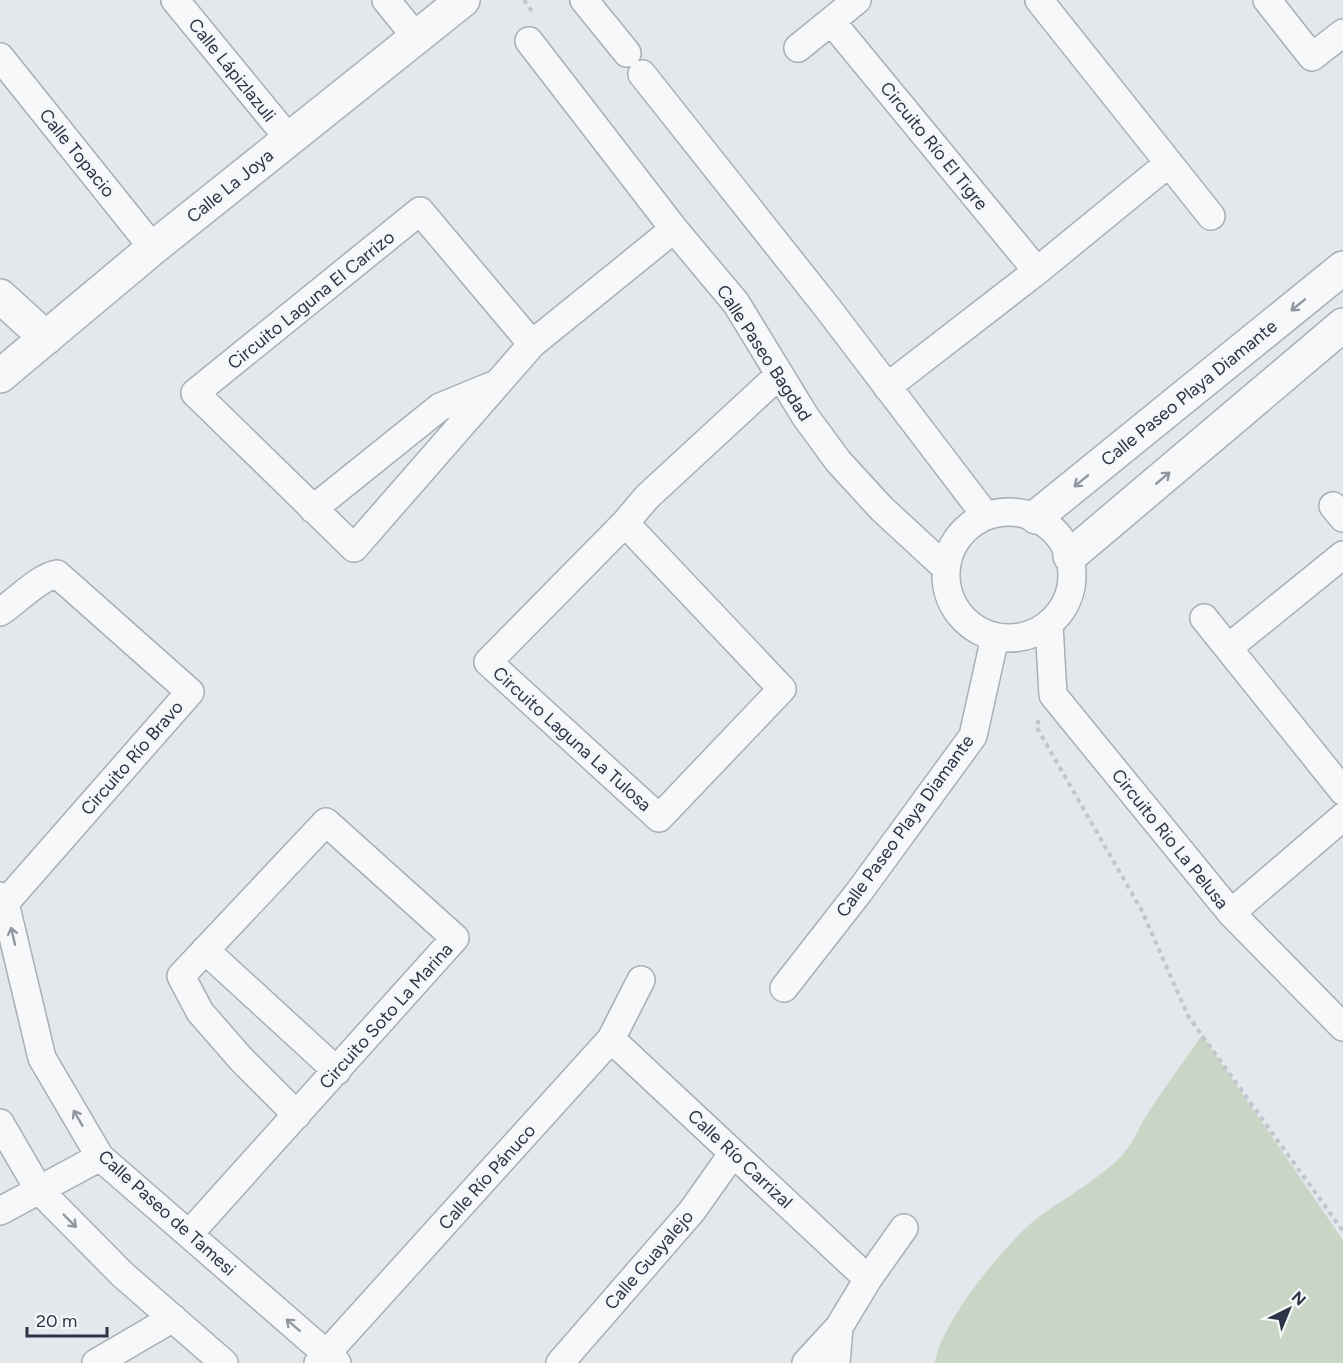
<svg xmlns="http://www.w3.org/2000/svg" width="1343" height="1363" font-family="Figtree,sans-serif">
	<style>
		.green { fill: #c9d6c5 }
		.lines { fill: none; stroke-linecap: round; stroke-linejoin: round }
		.minor-casing { stroke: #a9aeb7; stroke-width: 30 }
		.tertiary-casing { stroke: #a9aeb7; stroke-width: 36 }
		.path { stroke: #c2c5cb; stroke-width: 4; stroke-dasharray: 4.5 4.5; stroke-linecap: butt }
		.minor { stroke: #f7f8fa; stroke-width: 27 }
		.tertiary { stroke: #f7f8fa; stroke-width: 33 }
		.oneway { stroke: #9196a0 }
		.labels { text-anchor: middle; stroke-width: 4.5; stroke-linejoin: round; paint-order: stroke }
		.street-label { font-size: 18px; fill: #2b3445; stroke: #f4f6f9 }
	</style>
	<rect width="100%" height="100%" fill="#e4e7ec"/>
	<path class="green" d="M1202 1035 1343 1240V1363H935C940 1323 1005 1244 1036 1219 1062 1199 1108 1175 1127 1149 1134 1140 1139 1128 1145 1118 1163 1089 1183 1063 1202 1035Z"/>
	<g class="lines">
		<defs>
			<path id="minor" d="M175 0 289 139
				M386 0 416 37
				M584 0 627 53
				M1039 0 1211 216
				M1267 0 1312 57 1343 33
				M831 21 1037 271
				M529 41 674 229 736 303 805 416 838 461 882 509 946 568
				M798 48 857 0
				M0 57 153 248
				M642 74 826 306 986 516
				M532 344 420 211 195 393 354 548 532 344 674 229
				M887 387 1037 271 1169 163
				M1333 506 1343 518
				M313 509 440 407 491 386
				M946 575a63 63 0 1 1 126 0a63 63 0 1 1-126 0Z
				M625 523 782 689 659 818 488 662 625 523 647 497 779 375
				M0 612C16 602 39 577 57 574L190 692 5 903
				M1204 618 1343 791
				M1049 625 1053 695 1231 913 1343 1027
				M1228 648 1343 555
				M0 896 5 903 42 1058 100 1157 337 1363
				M1231 913 1343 817
				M205 950 337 1071
				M784 988 859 892 973 736 995 637
				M611 1039 868 1279
				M0 1123 39 1190 122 1274 224 1363
				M0 1211 100 1157
				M189 1234 455 938 326 822 181 976 200 1012 241 1059 297 1115
				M96 1363 173 1318
				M318 1363 611 1039 641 980
				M560 1363 692 1211 733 1153
				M806 1363 839 1327 868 1279 904 1228
				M836 1363 839 1327"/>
			<path id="tertiary" d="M0 296 46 338
				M0 376 153 248 463 0
				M1036 517 1343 268
				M1070 556 1343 325"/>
		</defs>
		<use href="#minor" class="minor-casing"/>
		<use href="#tertiary" class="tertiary-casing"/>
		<path class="path" d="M524 0 534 14
			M1039 720 1036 726 1142 911 1188 1016 1343 1231"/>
		<use href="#minor" class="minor"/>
		<use href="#tertiary" class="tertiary"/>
	</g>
	<defs><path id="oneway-shaft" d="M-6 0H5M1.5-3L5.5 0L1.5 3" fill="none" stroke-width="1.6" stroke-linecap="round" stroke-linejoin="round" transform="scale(1.5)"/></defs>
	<g class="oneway">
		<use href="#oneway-shaft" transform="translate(1298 305) rotate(141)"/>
		<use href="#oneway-shaft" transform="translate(1163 478) rotate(-40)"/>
		<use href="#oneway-shaft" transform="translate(1081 481) rotate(141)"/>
		<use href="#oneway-shaft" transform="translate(13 936) rotate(-103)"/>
		<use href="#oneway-shaft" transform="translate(78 1118) rotate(-120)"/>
		<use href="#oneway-shaft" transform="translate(70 1221) rotate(45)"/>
		<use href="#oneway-shaft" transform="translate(293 1325) rotate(-139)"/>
	</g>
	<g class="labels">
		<g class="street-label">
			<text transform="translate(232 70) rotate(51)" y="6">Calle Lápizlazuli</text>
			<text transform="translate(934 146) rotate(51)" y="6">Circuito Río El Tigre</text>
			<text transform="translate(77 153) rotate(51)" y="6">Calle Topacio</text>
			<text transform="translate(230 186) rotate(-39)" y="6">Calle La Joya</text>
			<text transform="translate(311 300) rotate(-39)" y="6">Circuito Laguna El Carrizo</text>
			<text transform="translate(764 353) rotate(57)" y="6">Calle Paseo Bagdad</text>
			<text transform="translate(1189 393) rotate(-39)" y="6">Calle Paseo Playa Diamante</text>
			<text transform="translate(572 739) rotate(42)" y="6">Circuito Laguna La Tulosa</text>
			<text transform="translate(132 758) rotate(-49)" y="6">Circuito Río Bravo</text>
			<text transform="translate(905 826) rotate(-54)" y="6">Calle Paseo Playa Diamante</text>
			<text transform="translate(1170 839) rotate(51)" y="6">Circuito Rio La Pelusa</text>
			<text transform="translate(386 1016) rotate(-48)" y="6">Circuito Soto La Marina</text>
			<text transform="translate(740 1159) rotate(43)" y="6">Calle Río Carrizal</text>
			<text transform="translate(487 1177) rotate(-48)" y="6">Calle Río Pánuco</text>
			<text transform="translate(167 1213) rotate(42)" y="6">Calle Paseo de Tamesi</text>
			<text transform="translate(649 1260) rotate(-49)" y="6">Calle Guayalejo</text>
		</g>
	</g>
	<g transform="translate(1289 1309) rotate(43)" stroke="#f4f6f9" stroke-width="4.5" paint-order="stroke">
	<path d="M0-4.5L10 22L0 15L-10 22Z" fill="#2b3445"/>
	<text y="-9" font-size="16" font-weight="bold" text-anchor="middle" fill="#2b3445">N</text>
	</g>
	<path d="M27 1327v9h80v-9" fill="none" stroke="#2b3445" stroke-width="3"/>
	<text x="36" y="1327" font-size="18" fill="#2b3445" stroke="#f4f6f9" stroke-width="4.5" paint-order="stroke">20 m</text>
</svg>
